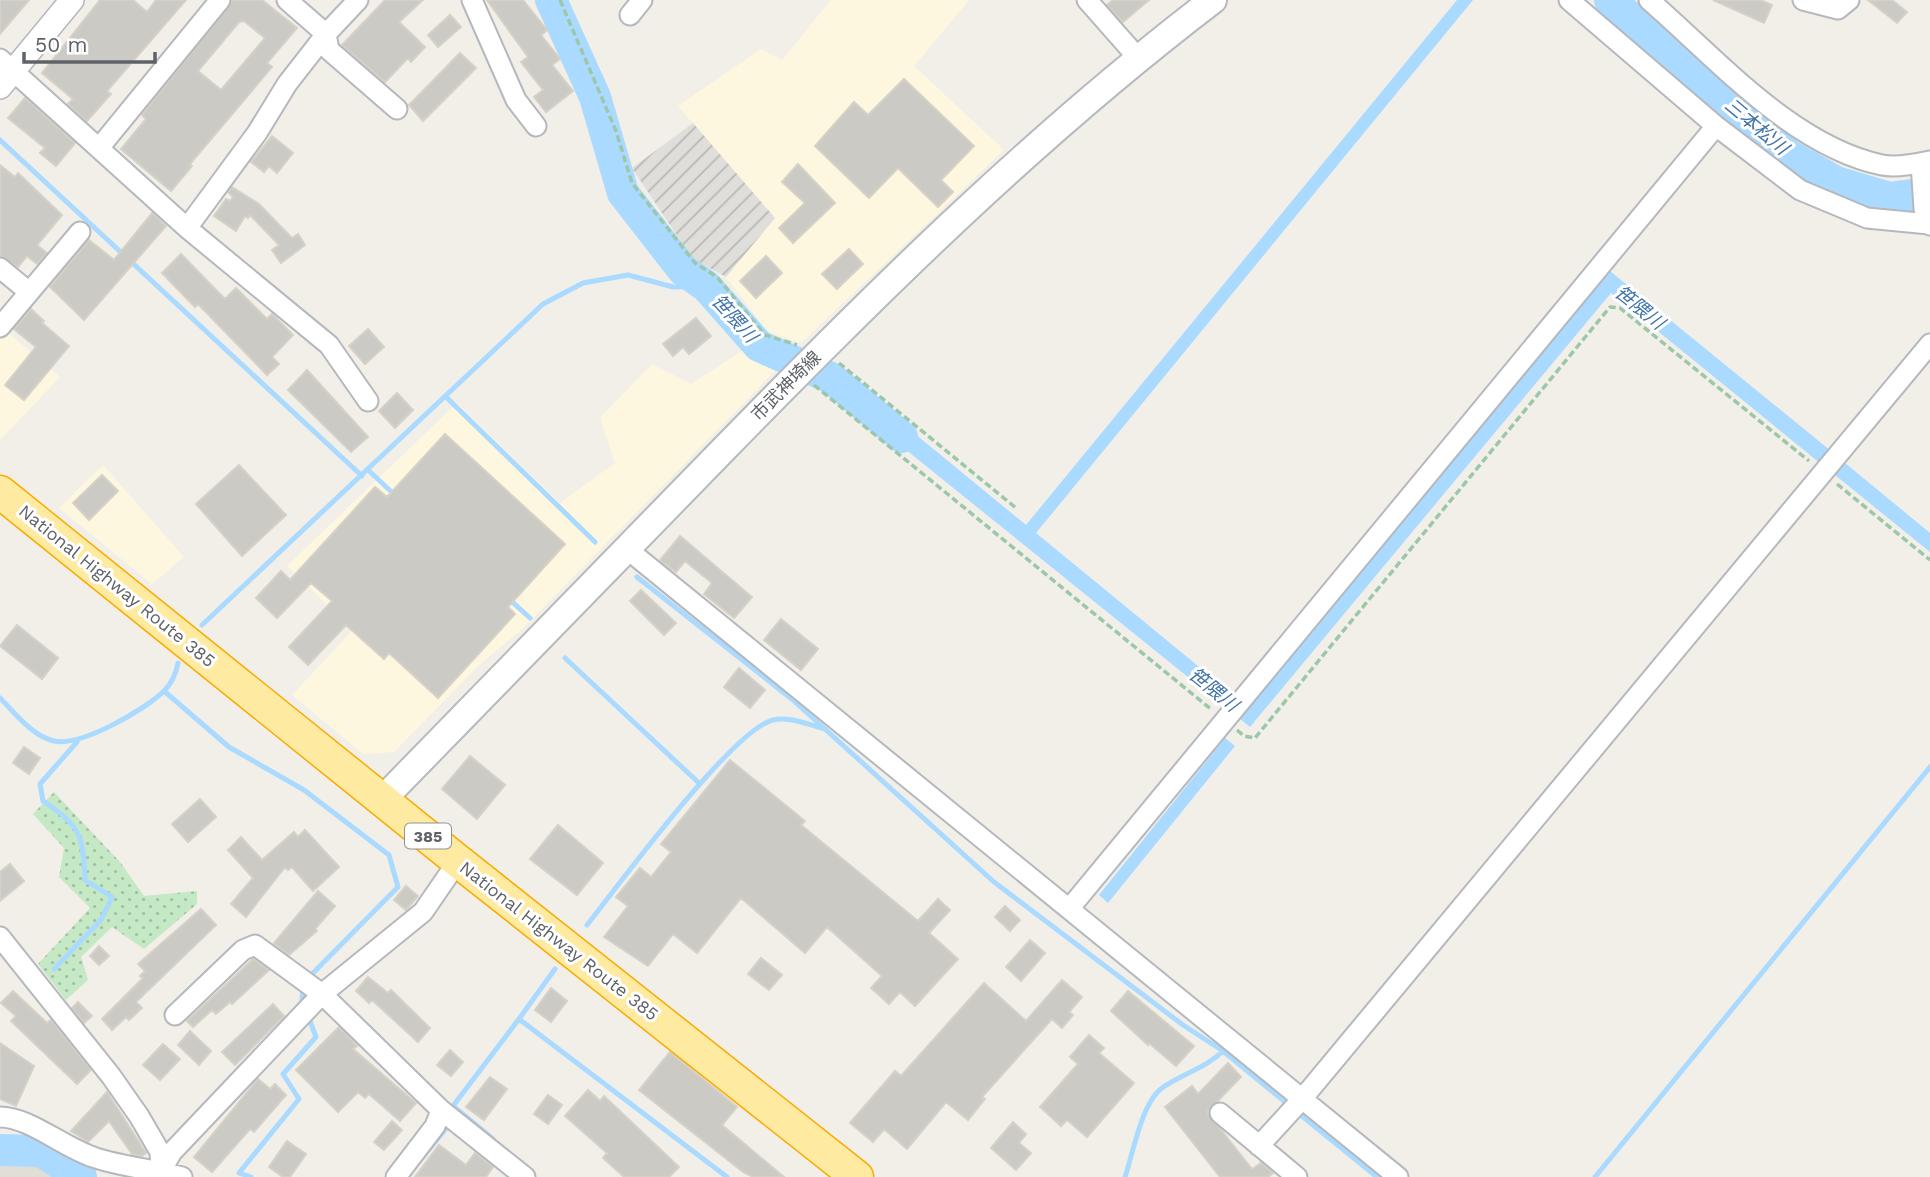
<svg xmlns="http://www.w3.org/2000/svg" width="1930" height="1177" font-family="'Work Sans','Noto Sans JP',sans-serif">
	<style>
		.commercial { fill: #fef7e0 }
		.industrial { fill: url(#industrial-furrows) }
		.education { fill: #e1ded6 }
		.grass { fill: url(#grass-dots) }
		.water { fill: #aadaff }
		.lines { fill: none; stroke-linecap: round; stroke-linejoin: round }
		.stream { stroke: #aadaff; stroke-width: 5 }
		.river { stroke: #aadaff; stroke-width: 32 }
		.building { fill: #cccac5; stroke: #d6d1c6; stroke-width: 2; fill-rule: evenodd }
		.minor-casing { stroke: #b5b8bc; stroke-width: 23 }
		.tertiary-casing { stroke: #b5b8bc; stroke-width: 26 }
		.secondary-casing { stroke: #b6babf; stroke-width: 30 }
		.trunk-casing { stroke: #f9ab00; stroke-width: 35 }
		.path { stroke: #9cc7a9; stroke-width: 3.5; stroke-dasharray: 7 3.5; stroke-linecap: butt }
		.minor { stroke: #fff; stroke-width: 19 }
		.tertiary { stroke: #fff; stroke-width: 23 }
		.secondary { stroke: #fff; stroke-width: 26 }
		.trunk { stroke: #feeaa1; stroke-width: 32 }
		.labels { text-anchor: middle; stroke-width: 6; stroke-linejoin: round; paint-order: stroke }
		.shield { fill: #fff; stroke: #8f9295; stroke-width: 2 }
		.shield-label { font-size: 16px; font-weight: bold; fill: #5f6368 }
		.street-label { font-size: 18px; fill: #5f6368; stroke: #fff }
		.water-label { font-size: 19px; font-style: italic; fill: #4174aa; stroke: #fff }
	</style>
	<defs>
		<pattern id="industrial-furrows" width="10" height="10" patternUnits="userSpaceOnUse" patternTransform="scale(1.75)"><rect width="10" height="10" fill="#e0deda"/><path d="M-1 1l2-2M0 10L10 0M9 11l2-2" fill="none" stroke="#b9b8b5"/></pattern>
		<pattern id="grass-dots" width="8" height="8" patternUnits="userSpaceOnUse" patternTransform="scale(1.75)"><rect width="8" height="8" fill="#c5e8c5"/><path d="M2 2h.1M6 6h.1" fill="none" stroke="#a3c0a4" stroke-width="1.8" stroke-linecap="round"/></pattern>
	</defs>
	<rect width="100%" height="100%" fill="#f1efe8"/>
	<path class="commercial" d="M831 0H969L914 66 1004 150 801 343 767 331 726 277 775 218 678 106 761 49 782 60Z
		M0 326 60 377 0 440Z
		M748 347 778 368 523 628 477 667 394 752 363 754 292 695 353 630 287 566 457 403 560 503 615 463 600 418 652 364 691 384Z
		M103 465 184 557 152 584 59 508Z"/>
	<path class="industrial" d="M693 123 775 218 726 277 692 258 632 168Z"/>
	<path class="education" d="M34 1156 67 1177H0V1158Z"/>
	<path class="grass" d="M54 792 120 862 144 896 197 891V904L144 949 112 927 81 957 88 980 66 1000 38 964 90 908 59 877 64 848 33 814Z"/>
	<path class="water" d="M1457 0H1473L1036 533 1248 707 1610 271 1831 451 1821 464 1611 293 1250 727 864 416 875 401 1026 525Z
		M1845 463 1930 533V552L1835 475Z
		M1225 738 1235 746 1108 903 1099 895Z"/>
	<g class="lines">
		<path class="stream" d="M0 140 362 476
			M446 397 595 542
			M368 470 397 497
			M637 577 793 700 994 882 1183 1025 1223 1051 1290 1106
			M508 598 530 618
			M202 625 543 304 583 283 628 275 673 287 706 286
			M565 658 700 784
			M164 691 229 747 304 790 389 855 398 887 313 973
			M0 698C15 713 32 736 54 741 81 747 144 710 164 691 172 683 176 674 178 663
			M587 925C618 886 733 729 773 720 789 716 809 725 825 729
			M54 969 101 920 112 897 85 880C83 834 81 827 43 801L40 784 77 742
			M302 1000 303 986
			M519 1019 555 969
			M1297 1112 1377 1177
			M493 1139 453 1106 519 1019 727 1177
			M422 1158 448 1126
			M251 1177 239 1173 299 1099 283 1074 316 1037 310 1021
			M1125 1177C1133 1153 1142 1102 1162 1088 1182 1074 1206 1068 1223 1051
			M1595 1177 1930 767"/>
		<path class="river" d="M551 0 595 97 623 193 683 270 706 286 759 346 831 378 902 437
			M1610 0 1789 155 1836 182 1890 198 1930 193
			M0 1150 41 1151 81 1177"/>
	</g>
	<path class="building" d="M0 0H29L0 34Z
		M100 0H133L147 12 156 0H186L107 91 111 94 87 121 68 104 73 99 42 73Z
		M233 0H262L297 28 267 63 272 67 190 164 192 166 171 191 121 149 146 119 142 115ZM244 21 265 38 221 90 198 71 239 22Z
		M385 0H423L399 22 425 47 411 62 408 58 385 82 342 45Z
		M487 0H523L547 30 541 35 560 59 552 65 573 91 546 112 534 97 543 90 521 62 528 57Z
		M1113 0H1149L1123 22 1107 5Z
		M1713 0H1760L1772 5 1764 23Z
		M1868 0H1892L1907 12 1897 23Z
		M450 15 461 27 438 47 428 35Z
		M460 53 476 68 423 121 409 105Z
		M904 79 974 146 941 180 953 192 938 207 898 168 869 198 815 146 854 102 868 115Z
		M25 98 75 143 56 166 40 153 45 148 8 118Z
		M272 136 293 153 277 173 269 166 264 172 251 162Z
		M798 164 835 203 793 243 779 228 805 203 782 182Z
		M0 165 15 177 18 173 62 215 37 245 47 253 37 264 27 256 18 267 0 256Z
		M232 187 259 204 292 238 298 234 305 245 281 263 272 250 279 245 250 215 248 218 245 216 236 231 214 216 226 199 230 201 233 197 228 192Z
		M152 213 166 226 84 320 50 287 89 240 114 260Z
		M849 249 863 264 837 289 822 274Z
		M181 254 225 299 236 288 267 319 272 314 293 335 272 357 279 364 267 375 198 304 195 307 162 273Z
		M766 256 782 273 756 298 740 281Z
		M31 309 44 321 42 323 69 346 24 400 5 385 36 347 14 329Z
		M696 318 711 336 689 354 683 347 673 356 663 344Z
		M368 329 384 347 365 364 349 346Z
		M307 370 368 437 351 452 288 390Z
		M397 393 413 410 395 428 379 411Z
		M445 434 565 544 508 607 515 614 438 698 389 653 384 659 346 625 308 665 289 647 332 601 311 583 277 618 256 598 281 571 290 580 375 487 387 497Z
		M239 465 286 515 242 556 196 504Z
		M102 475 118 491 89 520 73 503Z
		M680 536 752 597 734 618 704 594 712 583 685 561 676 572 660 560Z
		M641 590 676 623 664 635 630 601Z
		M781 619 818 649 801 670 764 640Z
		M17 625 58 658 42 679 0 646Z
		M739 668 765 690 750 708 724 687Z
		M24 747 40 758 29 774 13 763Z
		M470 756 505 785 477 819 442 789Z
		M730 760 805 821 801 825 918 921 938 899 950 910 929 933 958 959 915 1006 900 992 889 1004 871 988 882 976 827 927 805 953 741 898 697 953 673 934 648 966 604 937 628 906 616 897 640 868 651 877 671 852 661 844Z
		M200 799 216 817 188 842 172 824Z
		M558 825 603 863 577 895 530 859Z
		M305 830 339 867 313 891 292 867 288 870 285 867 246 917 231 904 253 878 228 850 241 837 262 860 294 832 298 837Z
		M10 864 24 881 0 901V872Z
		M406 886 418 896 406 910 394 900Z
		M318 891 335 906 315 929 317 931 289 955 274 943Z
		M1005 906 1020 920 1010 931 995 917Z
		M201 909 216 925 136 1002 142 1008 129 1020 126 1017 112 1030 102 1019 143 978 140 976 145 971 138 964Z
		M1030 940 1045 953 1021 981 1006 967Z
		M99 946 109 956 99 965 90 956Z
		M761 958 782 975 769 990 748 974Z
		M253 959 269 970 232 1004 230 1002 216 1014 212 1010 193 1027 187 1021Z
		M368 977 388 993 391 990 430 1028 418 1042 372 1000 369 1003 356 991Z
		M1062 980 1082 997 1069 1012 1073 1015 1062 1028 1052 1019 982 1097 985 1099 968 1120 946 1102 907 1149 884 1129 873 1142 850 1123 895 1071 901 1076 984 983 1026 1021Z
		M551 988 567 1001 551 1022 535 1010Z
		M13 991 47 1023 51 1020 91 1070 77 1084 11 1021 16 1016 1 1003Z
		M1128 991 1194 1046 1176 1066 1149 1043 1148 1045 1111 1011Z
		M78 1002 92 1016 84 1023 72 1008Z
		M273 1004 284 1016 235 1065 222 1052Z
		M339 1027 357 1046 353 1049 416 1103 400 1121 369 1094 365 1098 358 1092 338 1112 296 1070Z
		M190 1031 211 1051 199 1065 178 1045Z
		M1089 1035 1104 1048 1099 1053 1134 1083 1087 1137 1067 1120 1061 1126 1040 1107 1078 1064 1070 1057Z
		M0 1043 34 1066 16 1106 0 1099Z
		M163 1044 180 1059 160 1080 143 1065Z
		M450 1050 463 1062 451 1076 437 1065Z
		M670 1052 737 1107 722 1125 784 1177H753L743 1172 639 1090Z
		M1228 1063 1241 1077 1207 1112 1252 1169 1261 1163 1273 1173 1268 1177H1220L1165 1107 1192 1086 1198 1094Z
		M490 1077 507 1089 484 1120 466 1107Z
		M258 1079 270 1089 275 1084 286 1095 254 1132 250 1129 212 1172 194 1157Z
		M588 1090 600 1101 604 1096 679 1167 669 1177H624L603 1158 607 1153 565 1116Z
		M107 1092 146 1153 142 1156 132 1154 109 1121 88 1142 71 1131Z
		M548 1095 562 1105 548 1124 534 1114Z
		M392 1121 402 1130 384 1150 374 1142Z
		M1013 1122 1026 1134 1019 1143 1031 1153 1016 1170 991 1148Z
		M287 1141 306 1154 290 1177H283L269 1167Z
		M439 1145 466 1165 475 1153 493 1167 486 1177H415Z"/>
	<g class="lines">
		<defs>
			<path id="minor" d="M287 0 326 34 329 50 397 109
				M472 0 516 100 536 126
				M1087 0 1139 59
				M1569 0 1716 126 1800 190 1867 218 1929 224
				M1649 0C1716 58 1792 146 1882 165 1896 168 1916 164 1930 161
				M1803 0 1838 9 1849 0
				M630 15 642 0
				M0 59 187 228 257 133 287 84 326 34 358 0
				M99 148 220 0
				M1921 163 1924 209 1930 225
				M187 228 329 345 368 401
				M0 268 29 292
				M0 327 80 232
				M627 549 1398 1177
				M1069 909 1716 126
				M0 937 111 1076 139 1116 160 1152 161 1171
				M175 1015 243 950 255 945 322 994 441 1110 525 1177
				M1220 1113 1297 1177
				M0 1117C29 1117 63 1147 93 1157 121 1167 153 1169 182 1177
				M1259 1146 1302 1099 1930 344
				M161 1171 172 1152 322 994 423 912 458 861
				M396 1177 435 1126 441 1110"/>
			<path id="tertiary" d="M0 87 72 0"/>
			<path id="secondary" d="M383 799C497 683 609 566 723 450 878 291 1036 135 1213 0"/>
			<path id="trunk" d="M0 492 458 861 857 1177"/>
		</defs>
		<use href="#minor" class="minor-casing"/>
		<use href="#tertiary" class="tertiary-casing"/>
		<use href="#secondary" class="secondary-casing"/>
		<use href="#trunk" class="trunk-casing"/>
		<path class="path" d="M560 0 616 131 632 183 695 263 717 277 765 335 797 345
			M839 363 1016 508
			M814 385 1212 710
			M1837 484 1930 560
			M1237 730 1244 736 1255 738 1610 307 1620 308 1809 461"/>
		<use href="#minor" class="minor"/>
		<use href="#tertiary" class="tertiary"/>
		<use href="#secondary" class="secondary"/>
		<use href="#trunk" class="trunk"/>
	</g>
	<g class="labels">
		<rect class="shield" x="405" y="823.5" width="46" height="25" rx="5"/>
		<g class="shield-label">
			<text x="428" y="842">385</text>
		</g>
		<g class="street-label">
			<text transform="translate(786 386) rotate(-45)" y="6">市武神埼線</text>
			<text transform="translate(117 586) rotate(39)" y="6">National Highway Route 385</text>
			<text transform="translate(559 941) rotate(38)" y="6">National Highway Route 385</text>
		</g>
		<g class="water-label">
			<text transform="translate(1757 126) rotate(40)" y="7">三本松川</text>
			<text transform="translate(1640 307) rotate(39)" y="7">笹隈川</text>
			<text transform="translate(735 318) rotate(48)" y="7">笹隈川</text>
			<text transform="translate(1214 689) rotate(39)" y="7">笹隈川</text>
		</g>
	</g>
	<path d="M24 52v10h131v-10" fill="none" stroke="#5f6368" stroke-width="3.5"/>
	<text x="35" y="52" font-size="21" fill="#5f6368" stroke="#ffffff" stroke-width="5" paint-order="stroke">50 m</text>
</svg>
